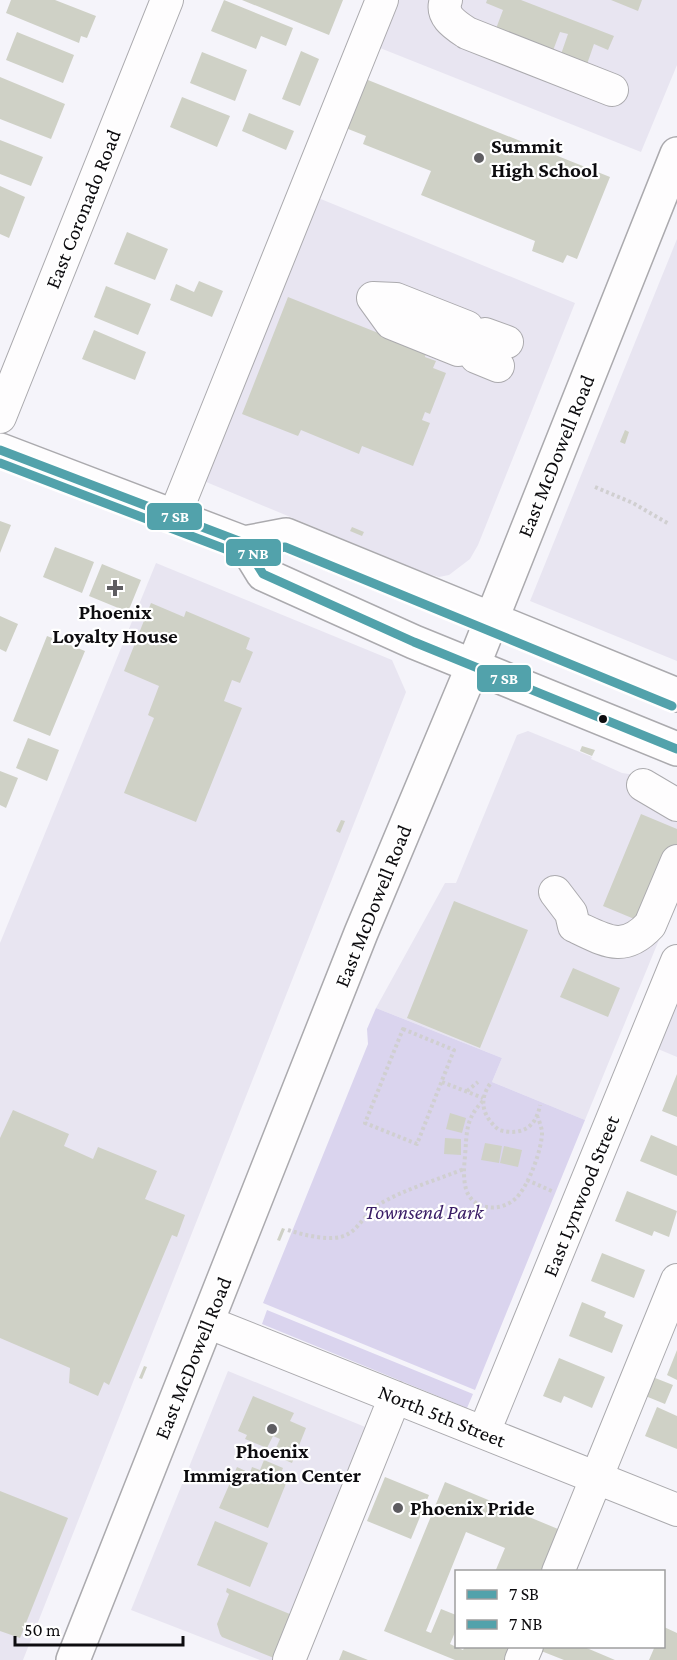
<svg xmlns="http://www.w3.org/2000/svg" width="677" height="1660" font-family="'Crimson Pro',serif">
	<style>
		.built { fill: #e8e5f1 }
		.green { fill: #dad4ee }
		.building { fill: #cfd1c6 }
		.lines { fill: none; stroke-linecap: round; stroke-linejoin: round }
		.minor-casing { stroke: #abaaae; stroke-width: 34 }
		.major-casing { stroke: #abaaae; stroke-width: 36 }
		.path { stroke: #d0cfd0; stroke-width: 4; stroke-dasharray: 3 3; stroke-linecap: butt }
		.minor { stroke: #fefdfe; stroke-width: 32 }
		.major { stroke: #fefdfe; stroke-width: 33 }
		.bus-1-casing { stroke: #fff; stroke-width: 14 }
		.bus-2-casing { stroke: #fff; stroke-width: 14 }
		.bus-1 { stroke: #52a2ab; stroke-width: 9 }
		.bus-2 { stroke: #52a2ab; stroke-width: 9 }
		.poi-dot { fill: #5e5d61; stroke: #fff; stroke-width: 2 }
		.bus-dot { fill: #0d0c0f; stroke: #fff; stroke-width: 2 }
		.labels { text-anchor: middle; stroke-width: 4.5; stroke-linejoin: round; paint-order: stroke }
		.poi-label { font-size: 21px; font-weight: bold; fill: #0d0c0f; stroke: #fff; text-anchor: start }
		.street-label { font-size: 21px; fill: #0d0c0f; stroke: #fff }
		.park-label { font-size: 21px; font-style: italic; fill: #391c65; stroke: #fff }
		.line-badge { stroke: #fff; stroke-width: 2 }
		.badge-label { font-size: 16px; text-anchor: middle; font-weight: bold; fill: #fff }
	</style>
	<rect width="100%" height="100%" fill="#f5f4fa"/>
	<path class="built" d="M393 0H677V65L641 152 375 46Z
		M311 195 575 303 478 545 470 559 449 575 439 577 425 573 199 479Z
		M677 239V661L530 601Z
		M156 563 392 660 406 692 23 1660H0V943Z
		M528 731 592 757 591 759 622 773 663 779 677 785V896L585 1120 492 1082 502 1058 376 1008 445 883H456L517 735Z
		M677 1003V1057L658 1049Z
		M228 1371 375 1431 281 1660H260L131 1610Z"/>
	<path class="green" d="M376 1008 502 1058 492 1082 585 1120 475 1390 263 1303 368 1044 367 1029Z
		M267 1310 473 1394 467 1408 262 1324Z"/>
	<path class="building" d="M11 0H55L96 16 87 38 81 36 79 43 6 13Z
		M224 0 293 28 286 46 261 36 256 49 211 31Z
		M242 0H343L329 35Z
		M487 0H521L614 36 608 50 594 44 585 70 559 60 568 34 560 32 551 56 494 34 503 10 486 3Z
		M611 0H642L638 11Z
		M17 32 74 55 63 83 6 60Z
		M301 51 319 59 300 106 282 99Z
		M202 52 247 70 235 101 190 83Z
		M0 77 65 104 51 139 0 119Z
		M363 78 610 177 577 259 567 255 563 263 532 251 535 241 421 195 431 171 363 144 366 136 343 127Z
		M182 97 230 116 217 147 170 127Z
		M249 113 294 131 286 150 242 131Z
		M0 140 43 157 31 186 0 174Z
		M0 186 25 197 9 238 0 234Z
		M127 232 168 249 155 280 114 264Z
		M199 281 223 291 212 317 170 300 176 284 194 292Z
		M106 286 151 304 138 335 94 317Z
		M288 297 426 352 425 357 436 361 433 368 446 373 430 414 425 412 422 420 430 423 413 466 362 446 359 454 301 430 298 436 242 414Z
		M94 330 146 352 135 380 82 359Z
		M625 430 629 432 625 444 620 442Z
		M0 521 11 525 0 553Z
		M352 527 364 532 362 536 350 531Z
		M55 547 94 562 82 593 43 577Z
		M102 564 141 580 128 612 89 596Z
		M151 603 184 617 186 611 250 638 246 649 253 652 240 683 232 680 224 701 242 708 196 822 124 793 154 718 148 715 159 686 124 671Z
		M0 616 18 624 6 652 0 649Z
		M47 636 85 651 50 736 13 721Z
		M28 738 59 750 47 781 16 768Z
		M582 746 595 750 592 756 580 751Z
		M0 771 18 778 6 808 0 805Z
		M641 814 677 829V844L644 923 603 906Z
		M341 820 345 821 340 833 336 831Z
		M454 901 528 930 480 1048 407 1018Z
		M573 968 620 988 608 1017 560 997Z
		M677 1074V1117L662 1111Z
		M13 1110 69 1134 64 1146 93 1159 98 1147 157 1171 145 1199 185 1215 177 1237 172 1235 109 1385 104 1382 98 1396 69 1383 70 1368 0 1338V1138Z
		M450 1113 466 1118 462 1133 446 1129Z
		M651 1135 677 1146V1176L640 1161Z
		M445 1138 461 1139V1155L444 1154Z
		M485 1143 502 1146 499 1163 481 1160Z
		M504 1146 522 1150 518 1167 500 1163Z
		M627 1191 677 1211 669 1237 654 1231 652 1236 615 1221Z
		M282 1228 285 1229 280 1241 277 1240Z
		M602 1253 645 1270 634 1298 591 1281Z
		M582 1302 606 1312 604 1317 623 1325 612 1353 569 1336Z
		M677 1350V1380L667 1375Z
		M559 1358 605 1377 592 1408 564 1396 561 1403 543 1396Z
		M144 1366 147 1367 142 1379 139 1378Z
		M650 1376 673 1385 665 1404 643 1395Z
		M253 1396 294 1413 290 1421 306 1428 292 1463 273 1455 280 1439 273 1436 267 1448 245 1439 247 1435 238 1431Z
		M657 1407 677 1416V1449L645 1436Z
		M264 1460 283 1468 279 1478 287 1481 268 1528 219 1508 237 1467 250 1473 252 1467 260 1470Z
		M385 1477 429 1495 411 1539 367 1521Z
		M445 1482 558 1529 541 1572H495L505 1548 466 1532 426 1631 431 1633 441 1609 456 1615V1630L450 1644 463 1650 465 1646H510L505 1660H455L384 1631Z
		M0 1491 68 1518 20 1638 0 1631Z
		M215 1521 268 1543 250 1587 197 1565Z
		M227 1588 297 1617 279 1660 222 1637 220 1634 217 1624 229 1594 226 1592Z
		M664 1627 677 1633V1660H649L655 1646H664Z
		M537 1646H582L615 1660H564L536 1649Z
		M343 1650 368 1660H339Z"/>
	<g class="lines">
		<defs>
			<path id="minor" d="M446 0C440 16 455 25 467 33L612 90
				M373 298 391 323 458 350
				M373 298 396 299 467 327
				M485 334 507 342
				M476 357 498 366
				M0 417 167 0
				M174 517 382 0
				M643 785 677 805
				M555 892 571 913 574 926C605 940 623 954 650 925L677 861
				M207 1322 677 1510
				M484 1432 677 961
				M558 1572 677 1280
				M289 1660 395 1397
				M521 1660 527 1646"/>
			<path id="major" d="M0 450 244 543 286 535 677 695
				M244 543 263 574 414 642 677 749
				M73 1660 361 933 473 666 677 154"/>
		</defs>
		<use href="#minor" class="minor-casing"/>
		<use href="#major" class="major-casing"/>
		<path class="path" d="M595 487 633 503 669 524
			M403 1029 454 1050 417 1144 365 1123Z
			M442 1082 483 1098
			M490 1084C478 1101 483 1117 499 1130 521 1136 536 1128 540 1105
			M467 1091 478 1082
			M483 1101C465 1119 467 1133 465 1156 464 1167 463 1178 466 1189 472 1210 499 1213 515 1199 528 1188 543 1147 542 1131 541 1126 539 1121 538 1117
			M527 1180 554 1192
			M288 1230C304 1235 333 1243 348 1234 358 1229 366 1213 378 1205 400 1191 439 1179 464 1169"/>
		<use href="#minor" class="minor"/>
		<use href="#major" class="major"/>
		<defs>
			<path id="bus-1" d="M0 450 244 543 263 574 414 642 677 749"/>
			<path id="bus-2" d="M0 463 241 555 285 547 672 706"/>
		</defs>
		<use href="#bus-1" class="bus-1-casing"/>
		<use href="#bus-2" class="bus-2-casing"/>
		<use href="#bus-1" class="bus-1"/>
		<use href="#bus-2" class="bus-2"/>
	</g>
	<g class="poi-dot">
		<circle cx="479" cy="158" r="6"/>
		<path d="M112 579h6v6h6v6h-6v6h-6v-6h-6v-6h6z"/>
		<circle cx="272" cy="1429" r="6"/>
		<circle cx="398" cy="1508" r="6"/>
	</g>
	<circle class="bus-dot" cx="603" cy="719" r="5"/>
	<g class="labels">
		<g class="poi-label">
			<text x="491" y="153">Summit<tspan x="491" dy="24">High School</tspan></text>
			<text x="115" y="619" text-anchor="middle">Phoenix<tspan x="115" dy="24">Loyalty House</tspan></text>
			<text x="272" y="1458" text-anchor="middle">Phoenix<tspan x="272" dy="24">Immigration Center</tspan></text>
			<text x="410" y="1515">Phoenix Pride</text>
		</g>
		<g class="street-label">
			<text transform="translate(83 209) rotate(-68)" y="7">East Coronado Road</text>
			<text transform="translate(556 456) rotate(-68)" y="7">East McDowell Road</text>
			<text transform="translate(373 906) rotate(-68)" y="7">East McDowell Road</text>
			<text transform="translate(581 1196) rotate(-68)" y="7">East Lynwood Street</text>
			<text transform="translate(193 1358) rotate(-68)" y="7">East McDowell Road</text>
			<text transform="translate(442 1416) rotate(22)" y="7">North 5th Street</text>
		</g>
		<g class="park-label">
			<text x="424" y="1219">Townsend Park</text>
		</g>
	</g>
	<g class="line-badge">
		<rect x="146" y="502" width="57" height="29" rx="6" fill="#52a2ab"/>
		<rect x="225" y="538" width="57" height="29" rx="6" fill="#52a2ab"/>
		<rect x="476" y="664" width="56" height="29" rx="6" fill="#52a2ab"/>
	</g>
	<g class="badge-label">
		<text x="175" y="522">7 SB</text>
		<text x="253" y="559">7 NB</text>
		<text x="504" y="684">7 SB</text>
	</g>
	<rect x="455" y="1570" width="210" height="78" fill="#ffffff" stroke="#9e9e9f" stroke-width="1.5"/>
	<rect x="467" y="1590" width="30" height="9" fill="#52a2ab" stroke="#9e9e9f" stroke-width="1.5"/>
	<text x="509" y="1600" font-size="18" fill="#0d0c0f">7 SB</text>
	<rect x="467" y="1620" width="30" height="9" fill="#52a2ab" stroke="#9e9e9f" stroke-width="1.5"/>
	<text x="509" y="1630" font-size="18" fill="#0d0c0f">7 NB</text>
	<path d="M15 1636v9h168v-9" fill="none" stroke="#0d0c0f" stroke-width="3"/>
	<text x="24" y="1636" font-size="18" fill="#0d0c0f" stroke="#ffffff" stroke-width="4.5" paint-order="stroke">50 m</text>
</svg>
